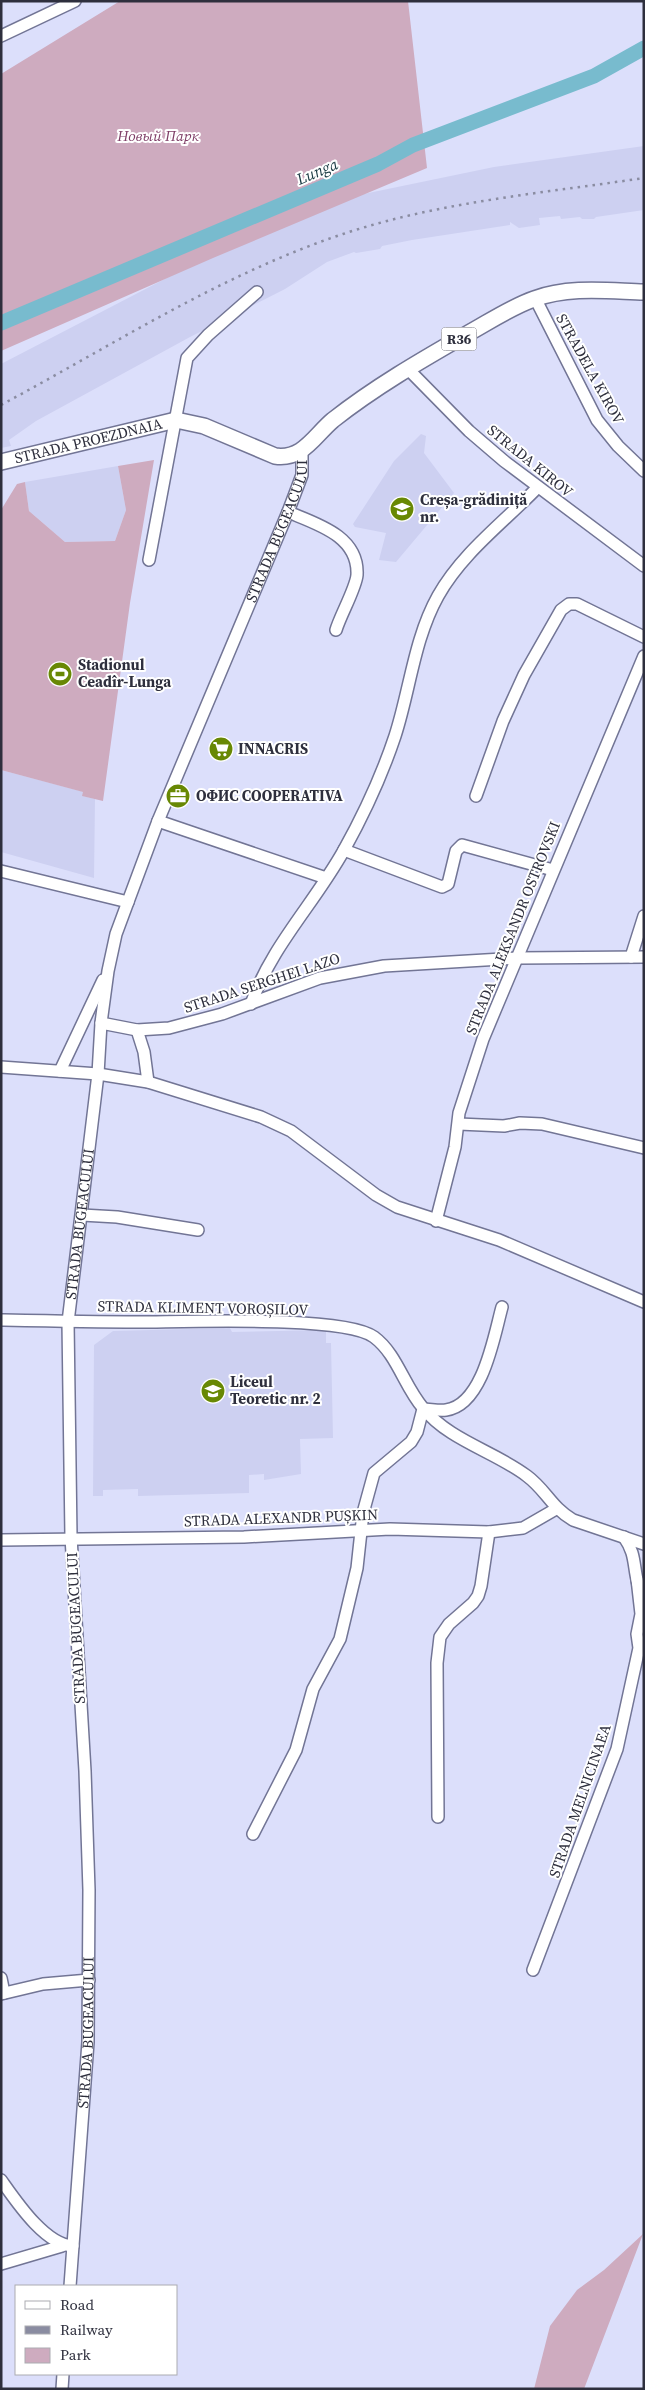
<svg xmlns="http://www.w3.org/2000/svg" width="645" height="2390" font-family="'Source Serif 4',serif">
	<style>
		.built { fill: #cdd0f1 }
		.green { fill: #ceabbf }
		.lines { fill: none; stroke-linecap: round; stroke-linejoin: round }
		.river { stroke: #78bbce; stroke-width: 15 }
		.minor-casing { stroke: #727595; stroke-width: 14 }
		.major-casing { stroke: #727595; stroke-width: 18 }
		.minor { stroke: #fff; stroke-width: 11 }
		.major { stroke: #fff; stroke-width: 15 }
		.rail { stroke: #8a8ca1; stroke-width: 2.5; stroke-dasharray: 2.5 5; stroke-linecap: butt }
		.labels { text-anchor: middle; stroke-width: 4; stroke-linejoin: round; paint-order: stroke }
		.shield { fill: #fff; stroke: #6d6d77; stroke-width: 1 }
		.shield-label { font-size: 14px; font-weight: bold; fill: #2e2f3d }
		.park-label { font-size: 15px; font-style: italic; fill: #7e3d66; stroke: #fff }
		.street-label { font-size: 15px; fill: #2e2f3d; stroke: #fff }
		.poi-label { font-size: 15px; font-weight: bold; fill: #2e2f3d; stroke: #fff; text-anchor: start }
		.water-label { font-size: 16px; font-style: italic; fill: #173841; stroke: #fff }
	</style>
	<rect width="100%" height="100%" fill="#dcdffb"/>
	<path class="built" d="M644 146V210L596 217 594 219H582L580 217 561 219 560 216 539 218 540 225 519 228 510 222V225L412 240 382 246 380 249 356 253 354 252 327 262 285 289 190 337 36 421 9 440 11 446 1 448V364L238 241 349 197 494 167Z
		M421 434 426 436 424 453 454 493 396 562 379 560 386 533 355 527 353 524 394 461Z
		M118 466 126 510 115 541 65 542 29 511 25 482Z
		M1 770 84 792 83 796 95 799 94 878 1 852Z
		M230 1328 232 1332 326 1330V1343H331L333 1438 300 1439 301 1474 264 1480V1474L249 1475V1493L138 1496V1489L103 1490V1496H93L94 1345 113 1331Z"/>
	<path class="green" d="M120 1H408L427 168 213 258 1 351V74Z
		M154 460 130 603 103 801 82 796 83 792 1 770V510L17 484 25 482 29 511 65 542 115 541 126 510 118 466Z
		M643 2234 584 2389H534L550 2326 577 2290 604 2270Z"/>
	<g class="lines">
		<path class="river" d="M1 323 378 164 413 145 594 76 644 48"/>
		<defs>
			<g id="minor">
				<path d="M1 36 75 1"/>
				<path d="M535 298 597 420 618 446 644 471"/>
				<path d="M407 368 469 431 504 461 644 566"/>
				<path d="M288 512C317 524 359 536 357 575 356 588 340 616 336 630"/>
				<path d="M149 560 187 358 208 335 257 292"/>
				<path d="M476 796 503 721 524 675 561 610 569 604H577L644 637"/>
				<path d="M158 821 326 878"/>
				<path d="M344 850 442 887 448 884 456 851 462 845 553 870"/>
				<path d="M1 871 128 902"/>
				<path d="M631 957 644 916"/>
				<path d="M251 1004C272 945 314 904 344 850 364 814 382 775 395 736 410 690 414 639 438 596 462 553 504 522 537 488"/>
				<path d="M101 1023 137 1030 169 1028 222 1014 320 978 384 966 518 958 644 957"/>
				<path d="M137 1030 144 1052 148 1082"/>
				<path d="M1 1067 98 1074 148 1082 261 1117 291 1131 376 1195 397 1207 499 1240 644 1302"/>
				<path d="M60 1071 103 980"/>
				<path d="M459 1124 504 1126 520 1123 542 1124 644 1148"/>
				<path d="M82 1215 117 1217 198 1230"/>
				<path d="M436 1221 455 1147 459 1113 483 1039 644 656"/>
				<path d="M1 1320C47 1321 92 1322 138 1322 181 1322 345 1315 374 1337 397 1354 404 1386 423 1408 450 1441 494 1451 527 1476 546 1490 551 1507 573 1520L644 1544"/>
				<path d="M624 1537C636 1554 633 1565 638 1584"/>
				<path d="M1 1540 244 1537 390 1529 489 1532 523 1528 556 1509"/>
				<path d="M438 1817 437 1663 440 1637 449 1624 473 1603 478 1596 481 1586 489 1532"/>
				<path d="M253 1834 296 1750 313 1689 340 1639 357 1568 363 1513 374 1473 411 1442 417 1432 423 1409C430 1409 439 1411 446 1410 483 1405 494 1336 502 1307"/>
				<path d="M533 1970 617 1749 639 1648 637 1634 641 1614 637 1579"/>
				<path d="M1 1978 4 1993"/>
				<path d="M1 1994 43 1984 89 1980"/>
				<path d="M1 2180C16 2201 45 2245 73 2246"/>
				<path d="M1 2264 62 2246"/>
				<path id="s1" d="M70 2286 88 2042 89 1890 85 1771 71 1537 68 1322 98 1074 101 1023 108 971 116 934 158 821 288 512 302 475V452"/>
				<path d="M62 2389 63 2374"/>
			</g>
			<g id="major">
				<path id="s2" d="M1 462 176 420 204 426 275 456C303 460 314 436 333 420 375 387 420 361 467 334 489 322 511 307 534 299 569 286 608 291 644 292"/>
			</g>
		</defs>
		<use href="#minor" class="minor-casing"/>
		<use href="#major" class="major-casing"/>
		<use href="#minor" class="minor"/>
		<use href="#major" class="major"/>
		<path class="rail" d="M1 405C113 345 222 274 343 234 439 202 543 193 644 178"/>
	</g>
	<defs>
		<symbol id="school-disc" viewBox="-11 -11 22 22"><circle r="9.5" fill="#688804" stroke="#fff"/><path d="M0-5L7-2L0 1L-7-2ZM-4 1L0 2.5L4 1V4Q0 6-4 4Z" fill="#fff"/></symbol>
		<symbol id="stadium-disc" viewBox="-11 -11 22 22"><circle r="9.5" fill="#688804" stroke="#fff"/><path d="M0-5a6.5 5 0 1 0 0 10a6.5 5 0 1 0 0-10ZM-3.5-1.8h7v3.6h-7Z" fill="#fff"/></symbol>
		<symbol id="supermarket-disc" viewBox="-11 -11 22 22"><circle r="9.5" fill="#688804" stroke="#fff"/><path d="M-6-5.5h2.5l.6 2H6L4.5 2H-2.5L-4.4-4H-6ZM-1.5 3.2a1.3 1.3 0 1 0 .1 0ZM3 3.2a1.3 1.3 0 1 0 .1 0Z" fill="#fff"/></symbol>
		<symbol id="office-disc" viewBox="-11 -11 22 22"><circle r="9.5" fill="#688804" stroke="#fff"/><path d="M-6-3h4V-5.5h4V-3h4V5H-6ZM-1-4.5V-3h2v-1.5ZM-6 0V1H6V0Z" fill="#fff"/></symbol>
	</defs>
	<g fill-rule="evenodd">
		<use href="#school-disc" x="388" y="495" width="28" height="28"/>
		<use href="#stadium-disc" x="46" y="660" width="28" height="28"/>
		<use href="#supermarket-disc" x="207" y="735" width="28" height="28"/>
		<use href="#office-disc" x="164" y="782" width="28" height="28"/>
		<use href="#school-disc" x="199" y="1377" width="28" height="28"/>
	</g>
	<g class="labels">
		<rect class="shield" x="441.5" y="327.5" width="35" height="23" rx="4"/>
		<g class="shield-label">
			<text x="459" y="344">R36</text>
		</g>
		<g class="park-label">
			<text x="158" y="141">Новый Парк</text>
		</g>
		<g class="street-label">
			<text transform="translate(590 369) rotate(61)" y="5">STRADELA KIROV</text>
			<text dy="5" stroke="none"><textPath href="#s2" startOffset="90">STRADA PROEZDNAIA</textPath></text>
			<text transform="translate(530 461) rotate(39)" y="5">STRADA KIROV</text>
			<text dy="5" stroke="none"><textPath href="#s1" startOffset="1791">STRADA BUGEACULUI</textPath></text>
			<text transform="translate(513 928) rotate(-68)" y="5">STRADA ALEKSANDR OSTROVSKI</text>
			<text transform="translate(262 983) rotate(-18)" y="5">STRADA SERGHEI LAZO</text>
			<text dy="5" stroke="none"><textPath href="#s1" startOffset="1064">STRADA BUGEACULUI</textPath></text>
			<text transform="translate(203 1308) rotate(1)" y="5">STRADA KLIMENT VOROȘILOV</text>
			<text transform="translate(281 1518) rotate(-2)" y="5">STRADA ALEXANDR PUȘKIN</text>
			<text transform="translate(76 1628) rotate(-93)" y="5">STRADA BUGEACULUI</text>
			<text transform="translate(580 1801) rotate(-71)" y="5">STRADA MELNICINAEA</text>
			<text dy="5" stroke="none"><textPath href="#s1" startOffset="254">STRADA BUGEACULUI</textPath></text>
		</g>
		<g class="poi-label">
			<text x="420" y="505">Creșa-grădiniță<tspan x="420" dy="17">nr.</tspan></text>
			<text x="78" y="670">Stadionul<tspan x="78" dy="17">Ceadîr-Lunga</tspan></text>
			<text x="238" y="754">INNACRIS</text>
			<text x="196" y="801">ОФИС COOPERATIVA</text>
			<text x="230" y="1387">Liceul<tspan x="230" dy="17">Teoretic nr. 2</tspan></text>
		</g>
		<g class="water-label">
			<text transform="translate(317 171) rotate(-23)" y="6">Lunga</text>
		</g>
	</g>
	<rect width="645" height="2390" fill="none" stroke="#2e2f3d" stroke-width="5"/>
	<rect x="15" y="2285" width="162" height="90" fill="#ffffff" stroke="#abacb1"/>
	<rect x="25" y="2301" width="25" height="8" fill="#ffffff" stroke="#abacb1"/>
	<text x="60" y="2310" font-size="15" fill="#2e2f3d">Road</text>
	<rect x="25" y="2326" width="25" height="8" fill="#8a8ca1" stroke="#abacb1"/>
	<text x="60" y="2335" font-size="15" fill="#2e2f3d">Railway</text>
	<rect x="25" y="2348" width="25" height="15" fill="#ceabbf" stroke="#abacb1"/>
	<text x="60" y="2360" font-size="15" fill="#2e2f3d">Park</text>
</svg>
